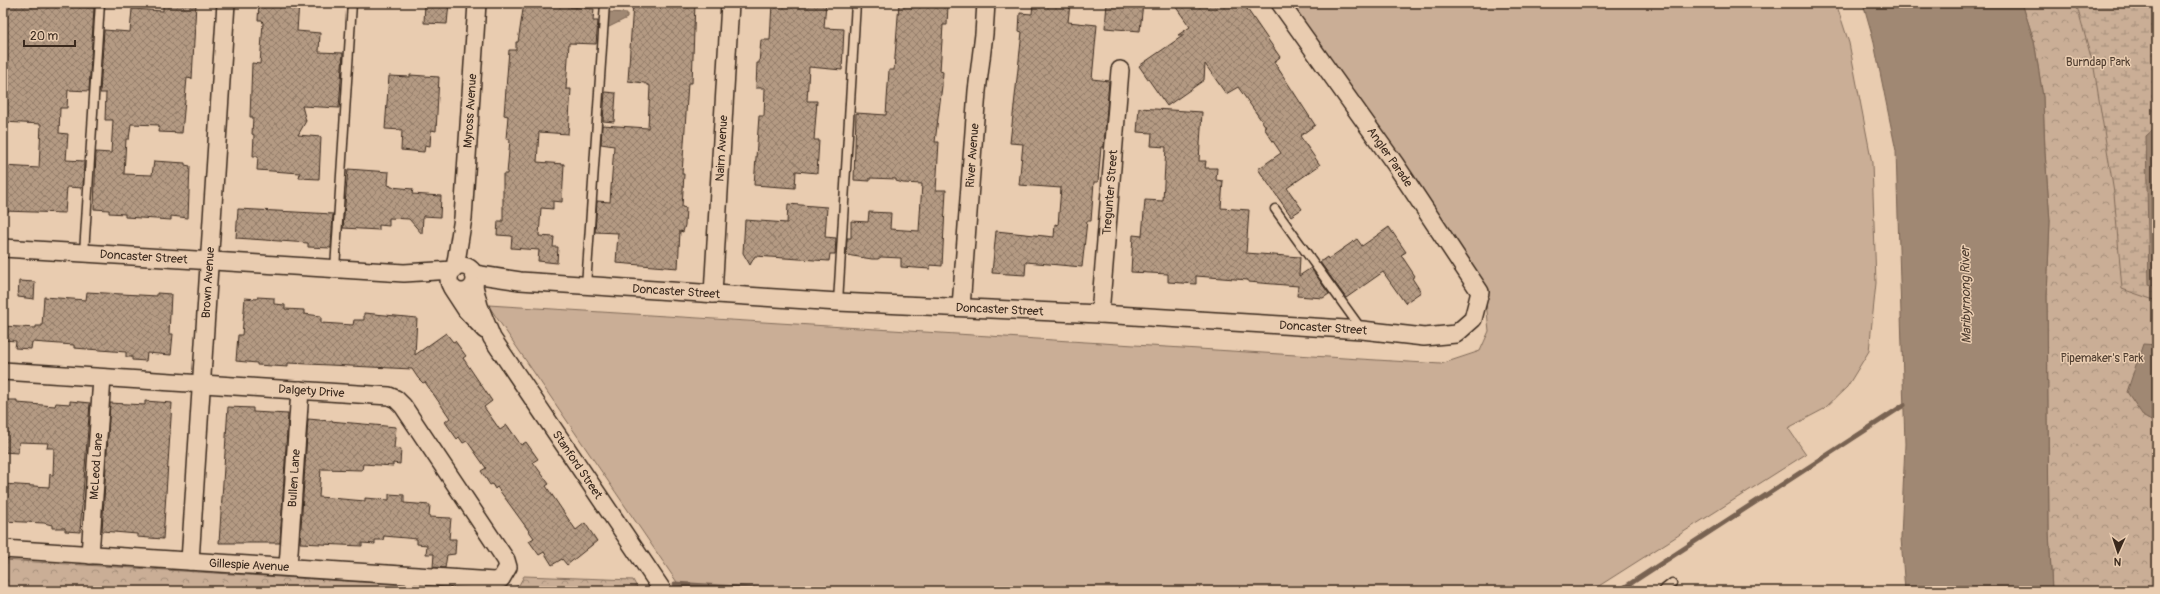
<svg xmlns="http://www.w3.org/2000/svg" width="2160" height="594" font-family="Pangolin,sans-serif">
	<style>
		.green { fill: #caae96; stroke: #826c5a }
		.forest { fill: url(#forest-crowns); stroke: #826c5a }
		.wetland { fill: url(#wetland-marsh); stroke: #826c5a }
		.water { fill: #a08873; stroke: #786251 }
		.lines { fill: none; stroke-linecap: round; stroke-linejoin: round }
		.stream { stroke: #786251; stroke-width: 5 }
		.building { fill: url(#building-cross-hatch); stroke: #3b2a1e }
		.lane-casing { stroke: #3b2a1e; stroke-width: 11 }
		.street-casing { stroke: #3b2a1e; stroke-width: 20 }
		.lane { stroke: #e9ccb0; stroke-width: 8 }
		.street { stroke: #e9ccb0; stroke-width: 17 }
		.labels { text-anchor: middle; stroke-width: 3; stroke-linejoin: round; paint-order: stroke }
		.park-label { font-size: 12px; fill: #503e30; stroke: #e9ccb0 }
		.street-label { font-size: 12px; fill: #3b2a1e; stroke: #e9ccb0 }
		.water-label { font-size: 13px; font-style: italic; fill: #4f3d2f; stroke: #e9ccb0 }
	</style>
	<defs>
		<pattern id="forest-crowns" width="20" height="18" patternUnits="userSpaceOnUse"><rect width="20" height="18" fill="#caae96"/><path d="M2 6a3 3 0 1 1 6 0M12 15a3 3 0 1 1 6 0" fill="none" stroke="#a58e7a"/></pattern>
		<pattern id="wetland-marsh" width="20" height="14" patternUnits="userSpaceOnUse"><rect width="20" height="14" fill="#caae96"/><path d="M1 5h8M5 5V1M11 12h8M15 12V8" fill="none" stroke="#a58e7a"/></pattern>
		<pattern id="building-cross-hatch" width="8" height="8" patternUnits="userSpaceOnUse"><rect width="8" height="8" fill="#b49a83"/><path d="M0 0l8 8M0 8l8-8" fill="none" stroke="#947e6b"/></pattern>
	</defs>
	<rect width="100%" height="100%" fill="#e9ccb0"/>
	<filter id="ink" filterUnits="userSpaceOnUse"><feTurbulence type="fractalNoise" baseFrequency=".025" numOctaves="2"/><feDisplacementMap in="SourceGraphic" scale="8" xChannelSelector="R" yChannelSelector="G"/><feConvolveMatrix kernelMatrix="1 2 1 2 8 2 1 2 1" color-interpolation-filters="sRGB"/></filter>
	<g filter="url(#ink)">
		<path class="green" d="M1287 3H1836L1849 43 1872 163 1876 283 1869 351 1847 387 1824 409 1788 428 1806 454 1591 591H683L488 305 1441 364 1480 351 1489 331 1485 292Z"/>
		<path class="forest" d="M2022 3H2157V591H2052L2049 531 2047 295 2050 221 2045 152 2043 97 2034 41Z
			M3 560 507 591 519 585 524 576 633 580 639 591H3Z"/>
		<path class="wetland" d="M2076 3H2157V301L2122 289 2114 193 2094 68Z"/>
		<path class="water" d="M1863 3H2022L2034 41 2043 97 2045 152 2050 221 2047 295 2049 531 2052 591H1905L1901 538 1905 444 1896 151 1873 38Z
			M608 12 627 13V18L607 28Z
			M2157 126V287L2149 284 2146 136Z
			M2143 344 2157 345V424L2144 417 2127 392Z"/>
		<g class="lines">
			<path class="stream" d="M675 584 783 591
				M1619 591 1904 405"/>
		</g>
		<path class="building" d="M8 3H63V6L94 8 89 91 68 90 67 108H60L59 133 68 134 66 160 84 161 83 188 67 187 65 213 3 211V166L39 168 41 124 3 122V28L4 11H7Z
			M163 3H196L192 79 187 78 182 133 158 132 159 125 131 124 129 139H126L124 174 152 175 154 161 185 163V165L190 166 188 218 171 216V220L125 217V214L109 213V210L94 209 96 152 111 153 113 120H105L106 93H100L104 30 130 32 132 9 163 11Z
			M259 3H299L297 31 320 33 319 52 343 53 339 108 302 106 306 121 298 135 321 137 319 179 299 178 300 173 257 170 258 156H253L254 135 252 134 253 117H250L252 63 260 64 263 23 262 20H258Z
			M425 3H449L447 24 424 23Z
			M524 3H570V7L594 9 593 21H598L596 44 569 43 566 89H571L568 134 539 132 537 162 564 164 562 202 553 201V209L541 208 539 236 554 237 553 247H558L557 263 538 261 539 250 511 248 512 236 497 235 498 221H503V174H507L510 139H506L508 116 504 115 509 50H516V42H518Z
			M633 3H695L692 83H688L682 174H684L682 207 686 208 685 225 683 232 680 231 678 268 616 263 618 233 595 232 597 201 610 202 614 146 601 144 602 125 648 128 650 86 644 83 628 81Z
			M772 3H826L824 28 844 29 842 70 809 67 807 101H817L814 140H819L817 173 796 171 795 188 754 185 759 116H764L765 88H756L757 63H759L761 40H770Z
			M899 3H932V5L948 6 947 25H943L940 71 943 72 942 86 935 142H939L936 190H946L942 266 930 265V269L901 267V258L881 257 878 259H872L846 255 847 238H851V221L868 222 869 212 891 213 890 229 919 231 922 184 903 183 896 181V179L870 178V181L854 180 856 113 886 115 889 70H894Z
			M1033 3 1070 4 1068 22 1097 25 1092 79 1109 81 1104 147H1101L1098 182H1094L1091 221H1087L1082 267 1026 262 1025 275 992 273 996 231 1054 237 1055 224 1058 225 1061 188 1019 185 1023 144 1010 143 1022 32 1019 31 1020 13 1032 14Z
			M1107 3H1143L1140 31 1105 28Z
			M1173 3H1243L1280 57 1274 62 1315 125 1300 136 1320 165 1287 188 1302 209 1291 216 1258 169 1281 153 1264 128 1266 127 1238 87 1226 94 1205 64 1204 80 1167 106 1139 66 1184 35H1178L1190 27Z
			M410 75 439 77 436 131 431 130 430 146 425 145 424 152 401 150 402 130 385 129 389 76 410 77Z
			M605 92 616 93 614 122 603 121Z
			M1139 108 1202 112 1199 161H1206L1205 168H1217L1216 180 1223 181 1221 208 1249 210 1246 253 1300 257 1299 276 1311 268 1329 294 1323 298 1297 296 1298 286 1248 282V280L1196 276V284L1168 282V274L1131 272 1133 235 1142 236 1145 200 1163 201 1166 147 1151 146 1152 133 1137 132Z
			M348 169 389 172 388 185 391 186V187L413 189 412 194 441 196 440 217 423 216 422 234 409 219 389 218V226L379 225V230L343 228Z
			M788 204 827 207 825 237 836 238 835 254H830L829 261 755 256 750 265 743 253 745 220 787 223Z
			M238 209 333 214 331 248 308 247V243L236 238Z
			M1389 227 1406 252 1401 255 1415 276 1412 278 1421 292 1405 303 1383 272 1346 298 1320 262 1327 257 1328 259 1357 239 1362 246Z
			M19 281 35 282 34 299 18 297Z
			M87 292 157 296V293L171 294 169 334H173L171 355 147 353 146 361 132 360V357H126V352L74 348V345L32 342 31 349 15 348 16 341 3 340V326L36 328V326H42L44 297 86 300Z
			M257 297 274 298V304L285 305V309L304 310V314L321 316V323L353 325 354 320H364V313L417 318 415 355 446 333 453 342 455 341 466 356 463 358 492 401 484 407 500 430 507 425 521 445 526 442 538 459 533 462 549 484 546 486 571 523 576 530 585 523 597 541 567 565 562 559 552 565 544 552 539 555 529 541 534 538 497 487 495 489 492 484 490 485 481 471 486 468 467 441 463 443 459 437 457 439 445 422 450 418 425 382 423 383 418 378 412 369 288 363V367L257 365V363L236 361 238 335H242L245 298 257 299Z
			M3 400H17V403L55 406 56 403 70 404V401L90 403 80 532 65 531V528H52V525L44 523 3 521V484L49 487 50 474 53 475 54 448H47L48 443 19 442 18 453 3 452Z
			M145 401 172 403 163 539 137 537V534L102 531 110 403 145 405Z
			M228 407 253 408V412L288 414 280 543H219Z
			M308 419 396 427 394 448 401 449 400 464 393 463V466L363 464 362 470 321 469 319 497 365 501V498L389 500V494L404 495V503L430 505 429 517 451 518 449 539H456L455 554 447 555 445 568 433 567 434 554H426L427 545 417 544V539L384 536 383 540H375V544L362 543V546L300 543Z"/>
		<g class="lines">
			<defs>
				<path id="lane" d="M1275 209 1362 330
					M84 253 100 3
					M335 269 352 3
					M586 286 605 3
					M838 302 856 3
					M1662 591 1672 583"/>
				<g id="street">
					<path id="s1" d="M3 248 404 273 453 270"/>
					<circle cx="462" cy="279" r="13"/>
					<path id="s2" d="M455 268 463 218 477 3"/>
					<path id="s3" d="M474 274 520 281 838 302 1100 314 1362 330 1424 337 1456 334 1473 319 1480 292 1395 164 1280 3"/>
					<path id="s4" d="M474 286 479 306 492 338 663 591"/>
					<path d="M452 288 467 311 485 330"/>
					<path id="s5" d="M713 294 730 3"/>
					<path id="s6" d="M961 307 977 91 984 34 986 3"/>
					<path id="s7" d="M1100 314 1120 70"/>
					<path id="s8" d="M3 371 389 396 396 399 403 406 506 560 508 567 501 579 494 581 3 549"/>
					<path id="s9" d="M90 555 102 378"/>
					<path id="s10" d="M190 561 226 3"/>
					<path id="s11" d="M288 567 300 390"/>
				</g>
			</defs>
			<use href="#lane" class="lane-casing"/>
			<use href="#street" class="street-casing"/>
			<use href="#lane" class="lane"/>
			<use href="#street" class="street"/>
		</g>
	</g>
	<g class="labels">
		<g class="park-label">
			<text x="2098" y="66">Burndap Park</text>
			<text x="2102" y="362">Pipemaker's Park</text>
		</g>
		<g class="street-label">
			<text dy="4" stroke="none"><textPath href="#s2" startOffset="158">Myross Avenue</textPath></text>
			<text dy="4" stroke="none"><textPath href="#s5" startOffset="146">Nairn Avenue</textPath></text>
			<text dy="4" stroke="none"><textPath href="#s6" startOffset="152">River Avenue</textPath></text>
			<text transform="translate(1390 157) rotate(55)" y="4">Angler Parade</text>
			<text dy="4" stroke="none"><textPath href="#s7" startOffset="122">Tregunter Street</textPath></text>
			<text dy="4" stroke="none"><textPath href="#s1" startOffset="141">Doncaster Street</textPath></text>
			<text dy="4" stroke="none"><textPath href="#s10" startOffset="279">Brown Avenue</textPath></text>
			<text dy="4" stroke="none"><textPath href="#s3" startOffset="203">Doncaster Street</textPath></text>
			<text dy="4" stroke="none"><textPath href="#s3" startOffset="527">Doncaster Street</textPath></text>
			<text dy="4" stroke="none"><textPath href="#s3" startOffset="851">Doncaster Street</textPath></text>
			<text dy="4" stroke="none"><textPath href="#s8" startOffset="309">Dalgety Drive</textPath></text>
			<text dy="4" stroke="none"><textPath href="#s4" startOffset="208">Stanford Street</textPath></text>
			<text dy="4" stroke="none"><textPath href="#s9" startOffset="89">McLeod Lane</textPath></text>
			<text dy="4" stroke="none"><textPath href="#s11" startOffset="89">Bullen Lane</textPath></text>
			<text transform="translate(249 565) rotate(3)" y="4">Gillespie Avenue</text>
		</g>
		<g class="water-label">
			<text transform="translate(1965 295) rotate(-91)" y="5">Maribyrnong River</text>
		</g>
	</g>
	<rect width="2160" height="594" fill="none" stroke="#e9ccb0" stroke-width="16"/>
	<rect x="8" y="8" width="2144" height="578" fill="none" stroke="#3b2a1e" stroke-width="1.5" filter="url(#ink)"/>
	<g transform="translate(2118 552) rotate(183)" stroke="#e9ccb0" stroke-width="3" paint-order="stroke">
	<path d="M0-3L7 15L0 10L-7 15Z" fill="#3b2a1e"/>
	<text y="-6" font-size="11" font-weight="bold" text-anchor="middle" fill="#3b2a1e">N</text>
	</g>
	<path d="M24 40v6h51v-6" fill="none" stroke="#3b2a1e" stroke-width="2"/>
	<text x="30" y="40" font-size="12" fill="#3b2a1e" stroke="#e9ccb0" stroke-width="3" paint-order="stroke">20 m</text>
</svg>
